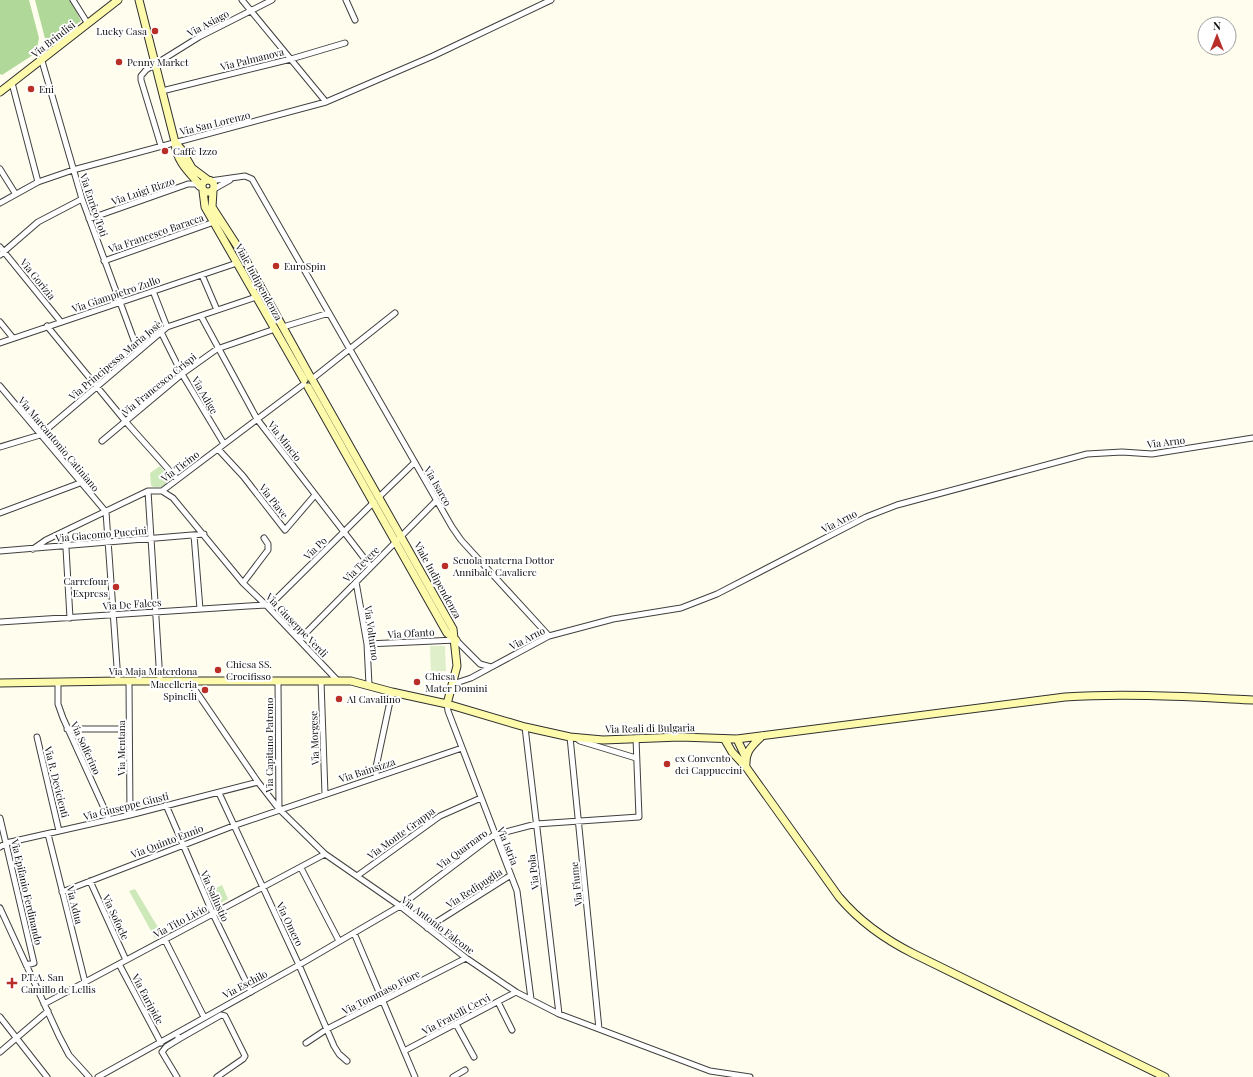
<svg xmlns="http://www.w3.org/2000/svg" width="1253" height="1077" font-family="'Playfair Display',serif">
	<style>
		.green { fill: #cde8b9 }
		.forest { fill: #b0d898 }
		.pitch { fill: #dfefca }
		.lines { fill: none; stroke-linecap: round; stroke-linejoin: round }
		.street-casing { stroke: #404040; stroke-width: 7 }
		.secondary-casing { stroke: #2f2f2f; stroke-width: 9 }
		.street { stroke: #fff; stroke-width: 5 }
		.secondary { stroke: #fdfbab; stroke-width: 7 }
		.poi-dot { fill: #ba2e28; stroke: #fff; stroke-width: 1.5 }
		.labels { text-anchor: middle; stroke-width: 4; stroke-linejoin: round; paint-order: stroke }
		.street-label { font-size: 10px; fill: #0d0d0d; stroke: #fff }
		.poi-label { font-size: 10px; fill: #0d0d0d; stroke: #fff; text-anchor: start }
	</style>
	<rect width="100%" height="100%" fill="#fffdee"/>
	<path class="green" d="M160 466 170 479 163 487H153L151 485 150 473Z
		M222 885 228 899 215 906 208 892Z
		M135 889 162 934 155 938 129 891Z"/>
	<path class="forest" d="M0 0H29L39 38 36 53 2 75 0 74Z
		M35 0H71L81 21 47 46Z"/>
	<path class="pitch" d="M430 646H445L446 671 431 672Z"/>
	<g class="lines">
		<defs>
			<path id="street" d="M73 0 88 24
				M242 0 326 102
				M346 0 355 20
				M42 61 82 199 138 351
				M12 83 38 182
				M162 91 291 59 345 43
				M161 146 141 80V76L146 70 199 37 272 0
				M0 169 15 193
				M210 181 245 176 252 179 452 527 461 540 549 636
				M214 189 230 180
				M0 203 38 182 73 170 326 102 433 56 551 0
				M89 219 188 184H196L199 187
				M0 247 61 322
				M0 255 38 222 82 199
				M104 261 214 222
				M202 275 217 310
				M153 291 167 327
				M201 316 257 419 371 567
				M0 322 13 338
				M47 326 126 422 177 479
				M283 327 329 313
				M161 332 182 374 224 444
				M0 343 237 263
				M312 379 395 313
				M0 386 106 512
				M102 441 182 374 217 349 275 329
				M0 447 40 435 167 327 256 297
				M218 449 243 476 285 530 315 495
				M148 491 160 681
				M162 491 173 498 243 583 268 607 337 680
				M379 497 414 463
				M106 512 118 681
				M0 513 80 483
				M65 531 70 618
				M194 535 200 609
				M33 549 46 540 148 491H162L304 384
				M0 551 204 534
				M356 582 367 644 369 685
				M243 583 268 550V544L264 538
				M268 607 374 502
				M0 622 265 605
				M299 640 436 501
				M367 644 456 640 480 664 491 667
				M129 681 130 815
				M189 681 258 782 279 809 325 854 400 906 466 958 516 992 559 1014 710 1071 750 1077
				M321 681 325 794
				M58 682V704L63 718 109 819
				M278 682 279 809
				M453 684 471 678 549 636 613 619 681 608 717 594 866 517 897 505 1087 454 1122 452 1152 454 1253 438
				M447 704 448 711 517 891 531 999
				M525 727 559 1014
				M67 729H129
				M37 737 59 831
				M570 737 599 1029
				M575 737 580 741 636 758
				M376 777V767L392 692
				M219 793 299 965 334 1046 339 1054 347 1061
				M166 805 213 914 251 992
				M0 818 34 963 26 965
				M48 834 85 982
				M0 847 6 843 130 815 258 782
				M301 868 339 941
				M357 876 440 816 481 798
				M90 881 126 960
				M62 892 233 826 462 748
				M0 908 59 1036 69 1055 89 1077
				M427 928 511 875
				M354 933 415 1077
				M165 940 204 1017
				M119 964 161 1043
				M498 1002 512 1030
				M44 1004 325 854
				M0 1017 47 1077
				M456 1024 474 1057
				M179 1039 221 1015 225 1016 245 1056 243 1059 217 1077
				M306 1043 327 1029 466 958
				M404 1051 516 992
				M0 1052 48 1011
				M98 1077 299 965 400 906 494 835 536 824 639 817 636 738
				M177 1077 162 1052 166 1047 179 1039 178 1037
				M453 1077 465 1070"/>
			<path id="secondary" d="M139 0 175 142C176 162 190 173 202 187
				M0 92 118 0
				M175 142 181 149 192 168 208 180
				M202 186a6 6 0 1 1 12 0a6 6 0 1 1-12 0Z
				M203 191 205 207 304 380
				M213 191 212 207 243 255 311 378
				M313 381 453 629 457 666 447 704
				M308 387 447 633 456 640
				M0 683 118 681H351L392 692 447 704 525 727 570 737 603 740 680 737 737 739 1065 697C1128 693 1190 697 1253 700
				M737 739 745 756
				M725 740 732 752 746 767 839 897C860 922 884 939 914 954L1165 1077
				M746 767C745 751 751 747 762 736"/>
		</defs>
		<use href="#street" class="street-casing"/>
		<use href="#secondary" class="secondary-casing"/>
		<use href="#street" class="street"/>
		<use href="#secondary" class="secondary"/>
	</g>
	<g class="poi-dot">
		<circle cx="155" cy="31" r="4"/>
		<circle cx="119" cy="62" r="4"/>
		<circle cx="31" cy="89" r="4"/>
		<circle cx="165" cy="151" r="4"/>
		<circle cx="276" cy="266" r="4"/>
		<circle cx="445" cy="566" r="4"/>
		<circle cx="116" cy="587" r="4"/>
		<circle cx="218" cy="670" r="4"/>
		<circle cx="417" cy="682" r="4"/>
		<circle cx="205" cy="690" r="4"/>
		<circle cx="339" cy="699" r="4"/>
		<circle cx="667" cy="764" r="4"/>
		<path d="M10 977h4v4h4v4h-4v4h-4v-4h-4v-4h4z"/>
	</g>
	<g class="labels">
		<g class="street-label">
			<text transform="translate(208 23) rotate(-28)" y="4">Via Asiago</text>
			<text transform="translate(53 39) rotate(-38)" y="4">Via Brindisi</text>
			<text transform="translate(252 59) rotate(-14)" y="4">Via Palmanova</text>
			<text transform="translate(215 123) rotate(-14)" y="4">Via San Lorenzo</text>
			<text transform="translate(143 191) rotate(-19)" y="4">Via Luigi Rizzo</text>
			<text transform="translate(94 205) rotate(71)" y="4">Via Enrico Toti</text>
			<text transform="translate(156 233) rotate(-19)" y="4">Via Francesco Baracca</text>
			<text transform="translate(38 279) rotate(51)" y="4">Via Gorizia</text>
			<text transform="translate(259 282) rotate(61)" y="4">Viale Indipendenza</text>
			<text transform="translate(116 294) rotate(-19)" y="4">Via Giampietro Zullo</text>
			<text transform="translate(115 360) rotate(-40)" y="4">Via Principessa Maria Josè</text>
			<text transform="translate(159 384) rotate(-39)" y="4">Via Francesco Crispi</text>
			<text transform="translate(205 395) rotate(60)" y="4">Via Adige</text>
			<text transform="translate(285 441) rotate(52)" y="4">Via Mincio</text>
			<text transform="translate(1166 442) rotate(-7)" y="4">Via Arno</text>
			<text transform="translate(59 444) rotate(50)" y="4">Via Marcantonio Catiniano</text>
			<text transform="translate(180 466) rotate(-37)" y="4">Via Ticino</text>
			<text transform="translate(438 486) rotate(60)" y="4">Via Isarco</text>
			<text transform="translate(274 501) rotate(52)" y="4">Via Piave</text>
			<text transform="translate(839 521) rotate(-27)" y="4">Via Arno</text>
			<text transform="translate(101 534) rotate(-5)" y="4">Via Giacomo Puccini</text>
			<text transform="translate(315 548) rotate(-44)" y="4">Via Po</text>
			<text transform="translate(361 564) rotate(-45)" y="4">Via Tevere</text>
			<text transform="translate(438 580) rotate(61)" y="4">Viale Indipendenza</text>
			<text transform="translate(132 604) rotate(-4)" y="4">Via De Falces</text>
			<text transform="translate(297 625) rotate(46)" y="4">Via Giuseppe Verdi</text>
			<text transform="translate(372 633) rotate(82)" y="4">Via Volturno</text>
			<text transform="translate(411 633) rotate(-3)" y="4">Via Ofanto</text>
			<text transform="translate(527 638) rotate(-27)" y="4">Via Arno</text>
			<text x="153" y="675">Via Maja Materdona</text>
			<text transform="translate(650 728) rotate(-1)" y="4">Via Reali di Bulgaria</text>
			<text transform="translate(314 738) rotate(-92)" y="4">Via Morgese</text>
			<text transform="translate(269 745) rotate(-90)" y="4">Via Capitano Patrono</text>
			<text transform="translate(86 748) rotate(65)" y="4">Via Solferino</text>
			<text transform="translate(121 748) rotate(-90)" y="4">Via Mentana</text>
			<text transform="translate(367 770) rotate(-18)" y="4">Via Bainsizza</text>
			<text transform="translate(57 782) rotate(76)" y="4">Via R. Devicienti</text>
			<text transform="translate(126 806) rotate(-14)" y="4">Via Giuseppe Giusti</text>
			<text transform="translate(401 833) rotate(-36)" y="4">Via Monte Grappa</text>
			<text transform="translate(167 841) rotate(-21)" y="4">Via Quinto Ennio</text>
			<text transform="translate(508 846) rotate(68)" y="4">Via Istria</text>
			<text transform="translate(462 849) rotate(-36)" y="4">Via Quarnaro</text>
			<text transform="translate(533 872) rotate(-97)" y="4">Via Pola</text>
			<text transform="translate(576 884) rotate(-96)" y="4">Via Fiume</text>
			<text transform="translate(474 888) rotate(-33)" y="4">Via Redipuglia</text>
			<text transform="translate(27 892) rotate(77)" y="4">Via Epifanio Ferdinando</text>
			<text transform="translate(215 896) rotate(66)" y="4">Via Sallustio</text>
			<text transform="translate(75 905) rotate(76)" y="4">Via Adua</text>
			<text transform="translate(116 917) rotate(65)" y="4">Via Sofocle</text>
			<text transform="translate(180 921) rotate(-28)" y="4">Via Tito Livio</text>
			<text transform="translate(290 924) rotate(64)" y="4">Via Omero</text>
			<text transform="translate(438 925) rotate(37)" y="4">Via Antonio Falcone</text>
			<text transform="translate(245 984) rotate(-28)" y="4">Via Eschilo</text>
			<text transform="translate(381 992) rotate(-27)" y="4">Via Tommaso Fiore</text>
			<text transform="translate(148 999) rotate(62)" y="4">Via Euripide</text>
			<text transform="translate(456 1014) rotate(-28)" y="4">Via Fratelli Cervi</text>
		</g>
		<g class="poi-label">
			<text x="147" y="35" text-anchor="end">Lucky Casa</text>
			<text x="127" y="66">Penny Market</text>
			<text x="39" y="93">Eni</text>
			<text x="173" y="155">Caffè Izzo</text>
			<text x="284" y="270">EuroSpin</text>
			<text x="453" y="564">Scuola materna Dottor<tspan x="453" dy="12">Annibale Cavaliere</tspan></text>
			<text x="108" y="585" text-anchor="end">Carrefour<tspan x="108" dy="12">Express</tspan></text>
			<text x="226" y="668">Chiesa SS.<tspan x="226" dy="12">Crocifisso</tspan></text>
			<text x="425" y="680">Chiesa<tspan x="425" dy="12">Mater Domini</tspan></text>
			<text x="197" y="688" text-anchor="end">Macelleria<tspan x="197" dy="12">Spinelli</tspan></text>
			<text x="347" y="703">Al Cavallino</text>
			<text x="675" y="762">ex Convento<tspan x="675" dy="12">dei Cappuccini</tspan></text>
			<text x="21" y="981">P.T.A. San<tspan x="21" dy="12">Camillo de Lellis</tspan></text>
		</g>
	</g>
	<g transform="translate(1217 36)"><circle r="19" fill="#ffffff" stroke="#9e9e9e"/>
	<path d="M0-3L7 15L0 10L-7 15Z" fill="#ba2e28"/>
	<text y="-6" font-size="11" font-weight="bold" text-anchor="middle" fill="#0d0d0d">N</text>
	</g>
</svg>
